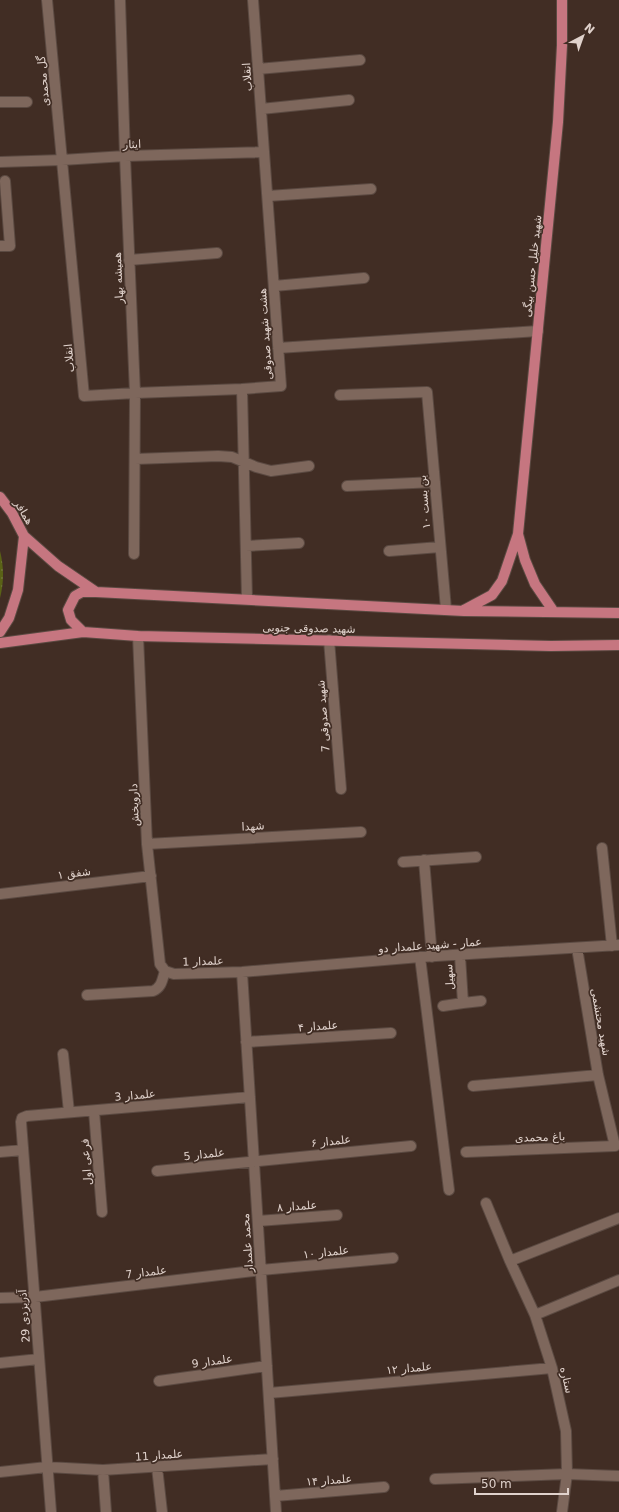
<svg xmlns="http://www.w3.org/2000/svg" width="619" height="1512" font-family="'DejaVu Sans','Noto Sans Arabic',sans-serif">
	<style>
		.grass { fill: url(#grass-dots) }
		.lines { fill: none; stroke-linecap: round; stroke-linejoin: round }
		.minor-casing { stroke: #5b4a42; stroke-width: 12 }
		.major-casing { stroke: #5b4a42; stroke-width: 12 }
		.minor { stroke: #7e675c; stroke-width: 10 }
		.major { stroke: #c67680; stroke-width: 10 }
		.labels { text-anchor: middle; stroke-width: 3.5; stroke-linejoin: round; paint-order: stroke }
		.street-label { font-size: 11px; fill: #e0d2cc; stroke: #412d24 }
	</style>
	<defs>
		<pattern id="grass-dots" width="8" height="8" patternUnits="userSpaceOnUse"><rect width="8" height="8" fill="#5a6216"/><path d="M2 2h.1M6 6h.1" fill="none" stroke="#717837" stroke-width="1.8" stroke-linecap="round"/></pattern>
	</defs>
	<rect width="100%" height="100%" fill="#412d24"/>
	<path class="grass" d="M0 551C4 567 4 582 0 598Z"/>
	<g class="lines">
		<defs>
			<path id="minor" d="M47 0 84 396 135 393 242 389
				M120 0 125 156 135 393 134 554
				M258 69 360 60
				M0 102H27
				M261 109 349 100
				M0 162 62 160 125 156 264 152
				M268 196 371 189
				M0 246H10L5 181
				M129 260 217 253
				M274 286 364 278
				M278 348 538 331
				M340 395 427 392 446 609
				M135 459 218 456 232 457 256 467 271 471 309 466
				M347 486 435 482
				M246 546 299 543
				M389 551 440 547
				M247 599 242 389 281 386 253 0
				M138 636 147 844 160 964 165 971
				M329 640 341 789
				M147 844 361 832
				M602 848 612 946
				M424 860 432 957
				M403 862 476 857
				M0 894 151 876
				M460 956 463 1003 481 1001
				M420 957 449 1190
				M165 971 174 974 242 972 420 957 619 945
				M242 972 276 1512
				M87 995 153 991C162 987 162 980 165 971
				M443 1006 463 1003
				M246 1042 391 1033
				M63 1054 69 1112
				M473 1086 598 1075
				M94 1111 102 1212
				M0 1152 23 1150
				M466 1152 615 1146 598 1075 577 948
				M157 1171 411 1146
				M486 1203 510 1261 535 1315 552 1368 566 1431 567 1474 562 1512
				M258 1221 337 1215
				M510 1261 619 1218
				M0 1298 35 1297 261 1270 393 1258
				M535 1315 619 1280
				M0 1363 39 1359
				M159 1381 267 1366
				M269 1393 552 1368
				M157 1467 162 1512
				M103 1470 106 1512
				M0 1472 47 1467 103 1470 273 1459
				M435 1479 567 1474 619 1476
				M275 1496 384 1487
				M51 1512 21 1122 22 1118 27 1116 250 1097"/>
			<path id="major" d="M0 497 12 513 24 536 18 590 9 618 0 632
				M518 534 558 122 562 45V0
				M24 536 58 566 96 592 464 611 619 613
				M464 610 492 595 502 581 518 534 525 560 535 584 554 612
				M83 632 71 620 68 610 75 596 82 592H96
				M0 643 83 632 138 636 551 646 619 645"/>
		</defs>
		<use href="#minor" class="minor-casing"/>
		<use href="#major" class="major-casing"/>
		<use href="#minor" class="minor"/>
		<use href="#major" class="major"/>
	</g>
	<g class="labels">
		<g class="street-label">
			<text transform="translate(247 77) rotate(-94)" y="4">انقلاب</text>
			<text transform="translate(43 81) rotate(-95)" y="4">گل محمدی</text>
			<text transform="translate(132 144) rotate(-2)" y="4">ایثار</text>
			<text transform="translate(532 266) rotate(-84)" y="4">شهید خلیل حسن بیگی</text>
			<text transform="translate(118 278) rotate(-93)" y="4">همیشه بهار</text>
			<text transform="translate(265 334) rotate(-94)" y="4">هشت شهید صدوقی</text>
			<text transform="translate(69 358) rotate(-95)" y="4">انقلاب</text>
			<text transform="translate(424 502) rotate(-95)" y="4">بن بست ۱۰</text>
			<text transform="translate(24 512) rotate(59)" y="4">همافر</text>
			<text transform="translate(309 628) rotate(1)" y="4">شهید صدوقی جنوبی</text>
			<text transform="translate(323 716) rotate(-94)" y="4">شهید صدوقی 7</text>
			<text transform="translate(134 805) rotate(-93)" y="4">داروپخش</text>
			<text transform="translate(253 826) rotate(-3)" y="4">شهدا</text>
			<text transform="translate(74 873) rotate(-7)" y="4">شفق ۱</text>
			<text transform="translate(430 945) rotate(-4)" y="4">عمار - شهید علمدار دو</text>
			<text transform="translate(203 961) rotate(-2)" y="4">علمدار 1</text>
			<text transform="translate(449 977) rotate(-94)" y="4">سهیل</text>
			<text transform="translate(601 1022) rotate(80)" y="4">شهید محتشمی</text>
			<text transform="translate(318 1026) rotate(-4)" y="4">علمدار ۴</text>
			<text transform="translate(135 1095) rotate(-5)" y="4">علمدار 3</text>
			<text transform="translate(540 1137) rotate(-2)" y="4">باغ محمدی</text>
			<text transform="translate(331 1141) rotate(-6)" y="4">علمدار ۶</text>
			<text transform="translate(204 1154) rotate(-6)" y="4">علمدار 5</text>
			<text transform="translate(86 1162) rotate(-94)" y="4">فرعی اول</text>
			<text transform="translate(297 1206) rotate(-4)" y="4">علمدار ۸</text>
			<text transform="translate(247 1243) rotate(-94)" y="4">محمد علمدار</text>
			<text transform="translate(326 1252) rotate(-6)" y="4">علمدار ۱۰</text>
			<text transform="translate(146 1272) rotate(-7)" y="4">علمدار 7</text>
			<text transform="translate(24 1316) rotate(-94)" y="4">آذریزدی 29</text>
			<text transform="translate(212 1361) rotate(-8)" y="4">علمدار 9</text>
			<text transform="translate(409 1368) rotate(-5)" y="4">علمدار ۱۲</text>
			<text transform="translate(567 1380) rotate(77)" y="4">ستاره</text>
			<text transform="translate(159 1455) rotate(-4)" y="4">علمدار 11</text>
			<text transform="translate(329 1480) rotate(-4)" y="4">علمدار ۱۴</text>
		</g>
	</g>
	<g transform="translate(583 36) rotate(41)" stroke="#412d24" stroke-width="3" paint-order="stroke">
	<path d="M0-3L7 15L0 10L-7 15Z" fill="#e0d2cc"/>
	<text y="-6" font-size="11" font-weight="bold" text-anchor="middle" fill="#e0d2cc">N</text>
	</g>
	<path d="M475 1488v6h93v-6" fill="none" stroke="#e0d2cc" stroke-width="2"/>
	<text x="481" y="1488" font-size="12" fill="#e0d2cc" stroke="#412d24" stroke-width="3" paint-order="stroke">50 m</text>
</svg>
